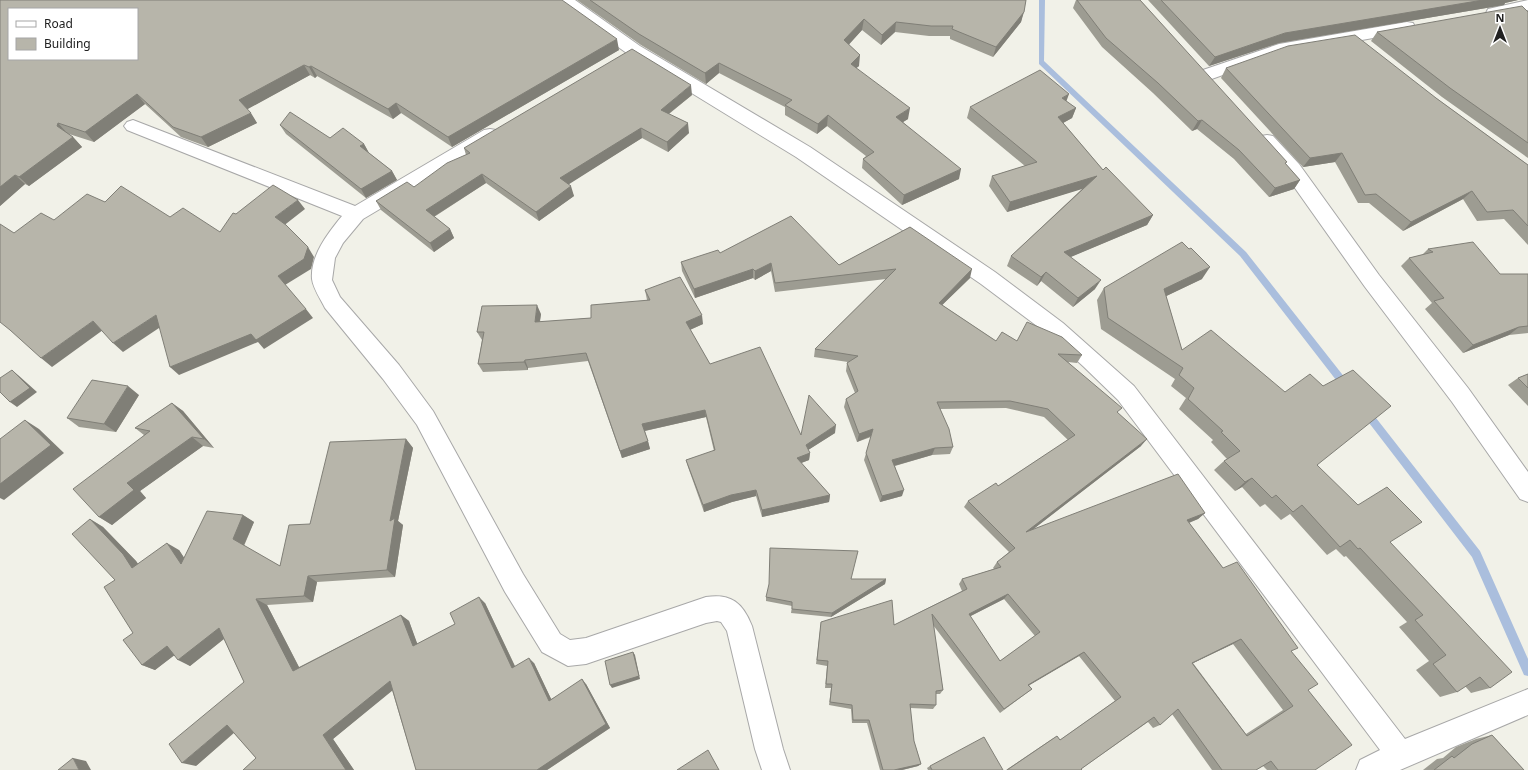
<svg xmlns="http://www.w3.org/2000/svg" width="1528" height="770" font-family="'Noto Sans',sans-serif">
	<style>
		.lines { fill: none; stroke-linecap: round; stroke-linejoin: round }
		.stream { fill: #aabedd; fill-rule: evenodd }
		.minor-casing { stroke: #a8a8a8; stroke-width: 2 }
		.minor { fill: #fff; fill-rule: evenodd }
		.wall { fill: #9d9c92; fill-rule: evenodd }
		.shaded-wall { fill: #807f77 }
		.building { fill: #b7b5aa; stroke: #807f77; fill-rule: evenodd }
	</style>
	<rect width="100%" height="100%" fill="#f1f1e8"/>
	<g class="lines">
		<path class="stream" d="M1039 0H1045L1044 61 1246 252 1349 383 1351 386 1349 389 1346 390 1343 389 1240 256 1039 64Z
			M1366 408 1369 409 1480 551 1528 659V676L1524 675 1472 557 1363 415 1361 412 1363 409Z"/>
		<defs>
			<path id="minor" d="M556 0H575L640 46 810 147 995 272 1063 323 1134 386 1405 739 1528 689V715L1400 770H1356L1360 760 1380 750 1118 400 1084 367 1049 335 981 284 796 157 628 54 558 4Z
				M1528 0V10L1494 18 1488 17 1486 13 1488 9Z
				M1407 22 1413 23 1415 27 1413 31 1282 54 1206 81 1200 79 1197 75 1200 71 1279 44Z
				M133 120 355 206 484 130 490 129 496 130 499 135 496 140 363 219 343 243 335 258 332 280 340 297 399 365 433 411 523 574 560 634 570 640 586 638 706 597C731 593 743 603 752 626L783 749 790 770H762L755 749 727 631 721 622 717 621 706 623 586 664 568 666 542 652 505 592 417 425 383 379 325 308C321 300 313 288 312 279 310 256 328 233 342 216L127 130 124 126 127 122Z
				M1267 135 1273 136 1299 164 1379 275 1468 388 1528 472V502L1520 499 1452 402 1365 287 1285 174 1261 146 1258 141 1261 136Z"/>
		</defs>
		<use href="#minor" class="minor-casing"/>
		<use href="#minor" class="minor"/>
	</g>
	<path class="wall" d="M0 0 619 50 452 147 401 113 393 119 317 76 315 78 310 75 247 109 257 123 208 147 181 137 145 104 94 142 69 134 73 137 82 147 29 186 25 184 0 206Z
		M577 0H1026L1021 22 993 57 950 39V36H929L895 32 881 45 862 30 849 44 859 66 856 68 908 119 903 122 959 179 902 205 862 168 863 159 866 156 827 126 817 134 785 115V107L719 73 706 84 641 45Z
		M1076 0H1140L1300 180 1294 189 1269 197 1234 159 1197 129 1192 131 1153 93 1102 47 1073 8Z
		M1148 0H1518L1505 3 1504 5 1279 43 1209 66Z
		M1528 12V158L1442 97 1371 41 1377 32Z
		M1226 68 1436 98 1528 165V245L1504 219 1477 221 1463 199 1403 231 1369 203H1358L1335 162 1303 167 1221 78Z
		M692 95 669 114 689 133 668 152 642 138 568 184 574 196 539 221 486 183 434 217 450 229 454 238 434 252 381 210 376 201 414 187 466 155 464 148Z
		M1066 101 1076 108 1072 118 1063 123 1103 170 1153 215 1147 225 1070 257 1095 289 1073 307 1041 281 1037 286 1007 266 1011 256 1083 188 1007 212 989 186 992 176 1025 166 967 118 970 107Z
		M280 125 330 138 364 144 369 153 392 171 397 180 366 198 286 134Z
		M910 227 970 278 942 305 996 341H1017L1082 355 1077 363 1068 362 1118 414 1141 446 1033 529 1205 513 1198 519 1189 523 1223 568 1291 651 1308 690 1315 770H1267L1263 766 1256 770H1212L1172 714 1160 725 1153 728 1148 722 1081 769 1082 770H1006L1052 739 1057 736 1060 740 1115 701 1079 656 1029 685 1032 689 1000 713 933 625 943 690 940 694H936V705L933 709 910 708 914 741 921 764 918 766 902 770H880L867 723H852L851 709 829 705 831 688H825L827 666 816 664 821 622 894 625 962 591 959 584 962 579 994 569 993 568 997 562 1009 552 964 507 968 501 998 486 1068 440 1044 417 1006 408 940 409 953 447 950 454 932 455 895 466 902 496 880 502 864 460 871 437 857 442 844 407 846 399 855 393 846 371 847 363 848 362 814 357 815 349 886 279 775 292 771 271 755 280 753 278 695 298 682 271 681 262 720 253 839 265ZM1004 599 1035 636 1000 661 970 616ZM1233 644 1283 710 1246 734 1193 663Z
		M1189 249 1202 279 1166 296 1182 350 1317 465 1390 542 1490 688 1471 693 1465 686 1457 692 1440 697 1416 670 1429 661 1399 627 1407 622 1346 556 1344 557 1336 549 1327 555 1290 514 1281 520 1265 504 1260 507 1242 487 1235 491 1214 470 1224 461 1227 459 1211 442 1213 440 1179 409 1186 398 1171 386 1175 379 1101 329 1097 300 1104 288Z
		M1428 249 1500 274H1528V333L1509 335 1463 353 1425 309 1432 303 1401 266 1409 258 1422 255Z
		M645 290 703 324 690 330 710 364 801 435 835 433 808 450 810 453 809 460 801 463 830 495 829 502 762 517 756 496 732 502 704 512 688 467 686 460 714 451 706 417 645 431 650 449 622 458 588 361 528 368V370L483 372 478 364 482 340 477 332 541 314 540 322 591 318 647 300Z
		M1528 374V406L1508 385 1518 378Z
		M139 395 116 432 79 427 67 418Z
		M172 403 183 411 214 448 203 446 140 491 146 498 112 525 99 517 144 435 135 428Z
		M406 439 413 448 398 521 403 525 395 577 317 582 313 602 267 605 299 667 401 615 409 621 417 644 455 624 485 603 515 666 534 663 551 699 586 684 610 728 547 770H416L392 690 333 739 354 770H243L256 758 234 733 196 766 244 682 224 639 190 666 174 655 155 670 142 665 133 633 115 580 90 519 103 527 136 561 138 564 179 550 184 558 243 515 254 522 244 546 280 566 310 524Z
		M851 579H886L885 584 831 617 791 613 792 606 766 601V597Z
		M1492 735 1524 770H1423L1437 759 1443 758 1456 747 1476 739Z
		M930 766 1003 770H928L927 768Z"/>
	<path class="shaded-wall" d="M1483 0H1518L1505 3 1504 5 1279 43 1209 66 1215 57 1285 33Z
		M1024 12 1021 22 993 57 996 47Z
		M864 19 862 30 844 50V40Z
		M896 22 895 32 881 45 882 35Z
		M617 39 619 50 452 147 448 137Z
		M860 55 859 66 849 74 851 64Z
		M719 63V73L706 84 705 73Z
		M304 65 310 75 246 110 239 100Z
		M311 66 317 76 315 78 309 67Z
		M691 85 692 95 662 119 661 110Z
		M137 94 145 104 94 142 85 132Z
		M1069 94 1065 105 1062 98Z
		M396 103 401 113 393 119 388 109Z
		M910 108 908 119 895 127 896 117Z
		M1076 108 1072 118 1054 128 1058 117Z
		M251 113 257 123 208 147 201 137Z
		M828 115 827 126 817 134 818 124Z
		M1202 120 1197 129 1192 131 1198 121Z
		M58 123 67 133 57 126Z
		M688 123 689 133 668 152 667 142Z
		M641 128 642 138 563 188 560 178Z
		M73 137 82 147 29 186 19 177Z
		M364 144 369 153 360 146Z
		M1342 153 1335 162 1303 167 1310 158Z
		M961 169 959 179 902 205 904 195Z
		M392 171 397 180 366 198 361 189Z
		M482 174 486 183 430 219 426 210Z
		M15 175 25 184 0 206V187Z
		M1097 176 1092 186 1007 212 1010 202Z
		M1300 180 1294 189 1269 197 1275 188Z
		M571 186 574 196 539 221 536 212Z
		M1472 191 1463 199 1403 231 1411 222Z
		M298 200 305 209 282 227 275 217Z
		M1153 215 1147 225 1059 262 1064 252Z
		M450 229 454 238 434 252 430 243Z
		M308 247 314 257 311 269 285 285 278 276Z
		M771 263V271L755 280V271Z
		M1210 267 1202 279 1156 301 1164 289Z
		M753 269V278L695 298 694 289Z
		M972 269 970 278 936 311 939 303Z
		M1046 272 1041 281 1037 286 1041 277Z
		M1101 280 1095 289 1073 307 1078 298Z
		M537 305 541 314 538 331 535 322Z
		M306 309 313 318 264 349 258 342 179 375 170 367Z
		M156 315 165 324 123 352 113 343Z
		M702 315 703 324 687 331 686 322Z
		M93 321 103 330 52 367 41 358Z
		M1519 327 1509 335 1463 353 1473 345Z
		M525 360 528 368V370L524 362Z
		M12 370 18 375 37 392 17 407 10 402Z
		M128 386 139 395 116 432 104 424Z
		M172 403 183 411 214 448 204 439Z
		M705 410 706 417 644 431 642 424Z
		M25 420 39 429 64 453 4 500 0 498V484Z
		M836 425 835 433 805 452 806 445Z
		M873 429 871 436 857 442 859 434Z
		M192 437 203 446 140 491 146 498 112 525 99 517 127 483Z
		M406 439 413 448 398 521 403 525 395 577 387 570 390 521Z
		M1147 439 1141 446 1022 538 1026 532Z
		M648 441 650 449 622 458 620 451Z
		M935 448 932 455 890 467 892 460Z
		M810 453 809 460 796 465 797 458Z
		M1252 478 1242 487 1235 491 1245 482Z
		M756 490V496L732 502 704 512 703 505 731 495Z
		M904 490 902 496 880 502 882 496Z
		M830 495 829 502 762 517V510Z
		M1205 513 1198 519 1180 526 1187 520Z
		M243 515 254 522 243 547 233 539Z
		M90 519 103 527 136 561 145 574 132 568Z
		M167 543 179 550 193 571 181 564Z
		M308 576 317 582 313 602 304 596Z
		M886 579 885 584 831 617 832 613Z
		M1008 594 1004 599 965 619 969 614Z
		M479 597 485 603 518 673 512 668Z
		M256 599 267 605 303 675 293 671Z
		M401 615 409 621 420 651 413 646Z
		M219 628 230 634 190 666 178 660Z
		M1241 639 1233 644 1185 667 1192 663Z
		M167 646 180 651 155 670 142 665Z
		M633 652 635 655 640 679 612 688 610 685Z
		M1084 652 1079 656 1023 689 1028 685Z
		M529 658 534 663 554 705 549 701Z
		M582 679 586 684 610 728 547 770H537Z
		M390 681 398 686 333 739 354 770H346L323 735Z
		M227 725 238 729 196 766 182 763Z
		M73 758 86 761 91 770H79Z
		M921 764 918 766 902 770H894Z"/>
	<path class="building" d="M0 0H562L617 39 448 137 396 103 388 109 311 66 309 67 304 65 239 100 251 113 201 137 173 127 137 94 85 132 58 123 57 126 73 137 19 177 15 175 0 187ZM9 9H137V59H9Z
		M590 0H1026L1024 12 996 47 952 29 953 26H931L896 22 882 35 864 19 844 40 860 55 851 64 910 108 896 117 961 169 904 195 863 159 874 152 828 115 818 124 785 105 792 100 719 63 705 73 639 34Z
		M1077 0H1140L1287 162 1285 163 1300 180 1275 188 1239 150 1202 120 1198 121 1158 83 1106 38Z
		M1161 0H1483L1285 33 1215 57Z
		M1522 6 1528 12V143L1450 88 1377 32Z
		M1355 35 1436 98 1528 165V226L1513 210 1487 212 1472 191 1411 222 1376 194 1365 195 1342 153 1310 158 1226 68 1288 46Z
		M632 49 691 85 661 110 688 123 667 142 641 128 560 178 571 186 536 212 482 174 426 210 450 229 430 243 376 201 407 182 414 187 447 163 470 153 464 148Z
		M1040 70 1069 94 1062 98 1076 108 1058 117 1103 170 1106 167 1153 215 1064 252 1101 280 1078 298 1046 272 1041 277 1011 256 1097 176 1010 202 992 176 1037 162 970 107Z
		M290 112 330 138 343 128 364 144 360 146 392 171 361 189 280 125Z
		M273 185 298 200 275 217 286 225 308 247 304 259 278 276 306 309 256 340 251 334 170 367 156 315 113 343 93 321 41 358 10 330 0 322V224L14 233 41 213 54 220 87 194 105 202 121 186 170 217 183 208 220 232 233 213 236 214Z
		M791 216 839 265 910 227 972 269 939 303 996 341 1002 332 1017 341 1027 322 1062 337 1082 355 1058 354 1122 408 1117 412 1147 439 1026 532 1178 474 1205 513 1187 520 1223 568 1237 562 1298 648 1291 651 1318 684 1308 690 1352 745 1315 770H1278L1271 761 1256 770H1222L1178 709 1160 725 1154 717 1081 769 1082 770H1007L1057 736 1060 740 1121 697 1084 652 1028 685 1032 689 1004 709 932 614 943 690 936 691V705L910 704 914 741 921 764 894 770H883L869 720H853L852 705 830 702 832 684H826L828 661 817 660 821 622 892 600 894 625 967 589 962 579 1001 567 997 562 1015 548 968 501 996 483 998 486 1075 435 1048 409 1010 401 937 402 949 429 953 447 935 448 892 460 904 490 882 496 866 453 873 429 859 434 846 399 858 391 847 363 858 356 815 349 896 269 775 283 771 263 755 271 753 269 694 289 681 262 718 250 720 253ZM1008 594 1040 632 1000 661 969 614ZM1241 639 1293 706 1247 736 1192 663Z
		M1182 242 1189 249 1191 248 1210 267 1164 289 1182 350 1211 330 1285 392 1310 374 1323 386 1353 370 1391 406 1317 465 1358 505 1387 487 1422 522 1390 542 1512 672 1490 688 1480 677 1457 692 1433 664 1446 655 1415 620 1423 615 1360 548 1358 549 1350 540 1340 547 1302 505 1293 512 1276 495 1272 498 1252 478 1245 482 1224 461 1240 451 1221 432 1223 431 1188 399 1194 388 1179 375 1183 368 1108 318 1104 288Z
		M1473 242 1500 274H1528V326L1519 327 1473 345 1434 301 1444 298 1409 258 1433 252 1428 249Z
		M680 277 702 315 686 322 710 364 760 347 801 435 809 395 836 425 806 445 810 453 797 458 830 495 762 510 756 490 731 495 703 505 686 460 715 450 705 410 642 424 648 441 620 451 586 353 525 360 524 362 478 364 484 332H477L482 306 537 305 535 322 591 318V305L650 300 645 290Z
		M12 370 30 388 10 402 0 392V378Z
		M1528 374V388L1518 378Z
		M92 380 128 386 104 424 67 418Z
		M172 403 204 439 192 437 127 483 134 490 99 517 73 489 150 431 135 428Z
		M25 420 51 445 0 484V439Z
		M406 439 390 521 395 518 387 570 308 576 304 596 256 599 293 671 401 615 413 646 455 624 450 613 479 597 512 668 529 658 549 701 582 679 606 724 537 770H416L390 681 323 735 346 770H243L256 758 227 725 182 763 169 744 244 682 219 628 178 660 167 646 142 665 123 640 133 633 104 587 115 580 72 534 90 519 123 554 132 568 167 543 181 564 207 511 243 515 233 539 280 566 289 525 310 524 330 442Z
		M770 548 858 551 851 579H886L832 613 792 609V602L766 597 769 584Z
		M633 652 639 676 610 685 605 661Z
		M1492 735 1524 770H1434L1452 756 1454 758 1472 744Z
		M984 737 1003 770H932L930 766Z
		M708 750 719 770H677Z
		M73 758 79 770H58Z"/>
	<rect x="8" y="8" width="130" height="52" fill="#ffffff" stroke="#a6a6a6"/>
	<rect x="16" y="21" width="20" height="6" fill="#ffffff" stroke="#a6a6a6"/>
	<text x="44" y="28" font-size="12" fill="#212121">Road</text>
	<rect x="16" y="38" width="20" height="12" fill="#b7b5aa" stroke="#a6a6a6"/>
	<text x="44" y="48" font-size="12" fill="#212121">Building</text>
	<g transform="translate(1500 28)" stroke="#ffffff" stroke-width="3" paint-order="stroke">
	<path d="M0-3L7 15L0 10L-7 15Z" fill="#212121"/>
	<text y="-6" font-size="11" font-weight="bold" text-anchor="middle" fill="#212121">N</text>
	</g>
</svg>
